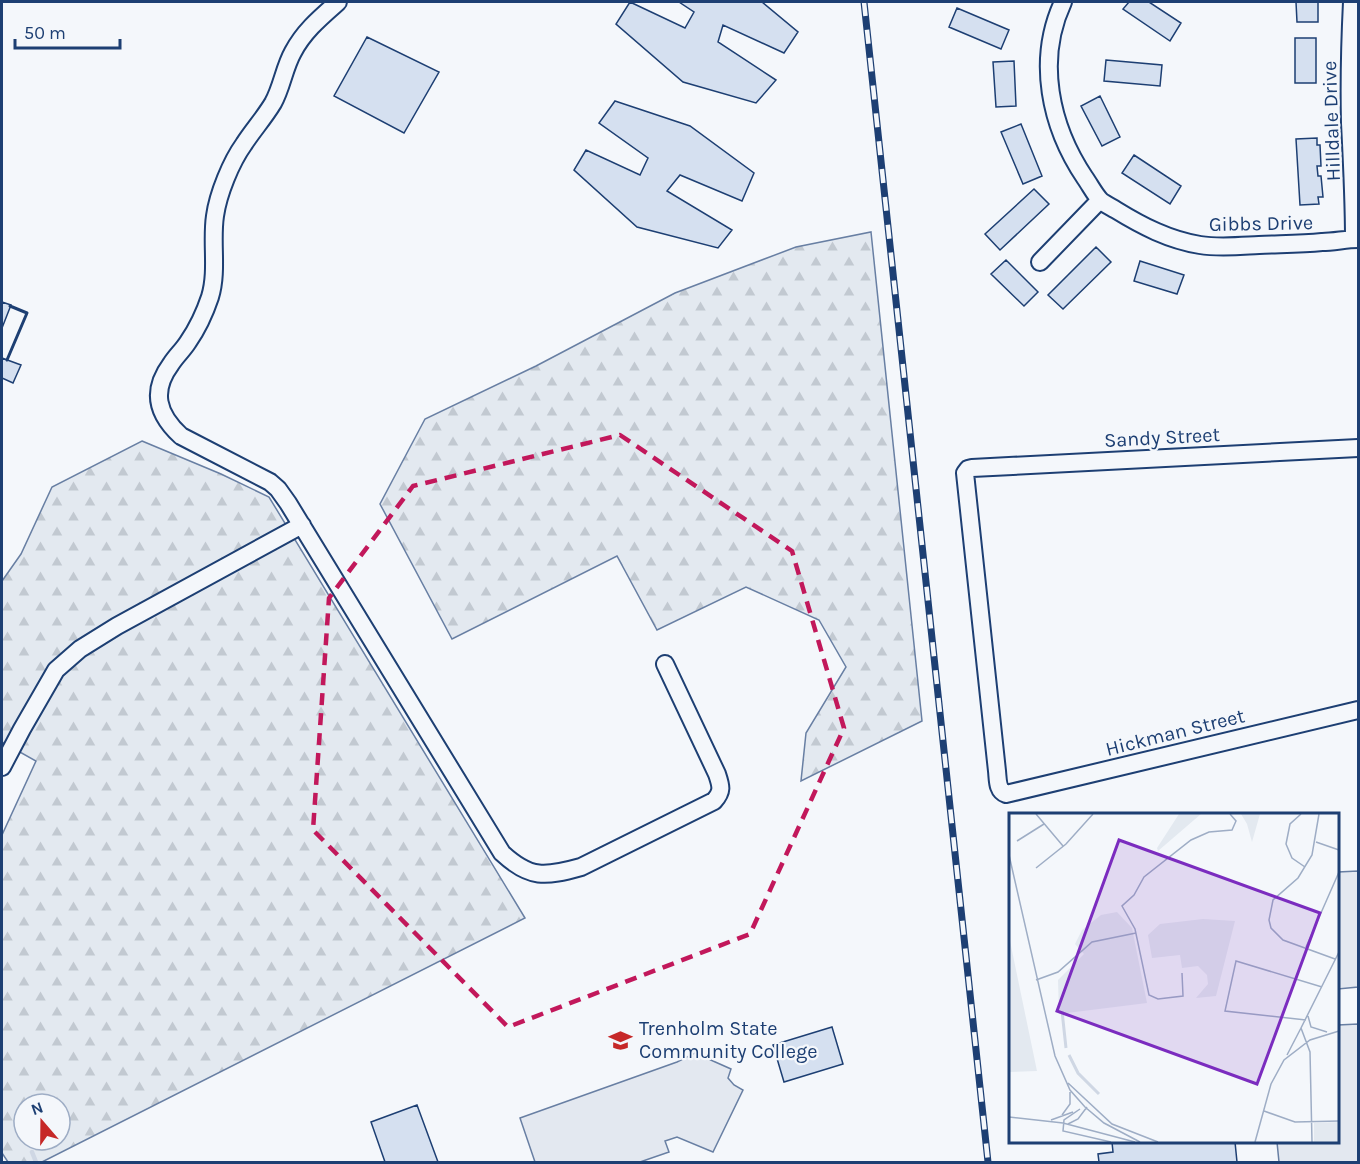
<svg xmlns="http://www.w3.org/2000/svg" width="1360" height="1164" font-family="Karla,sans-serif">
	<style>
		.forest { fill: url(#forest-firs); stroke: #687fa3; stroke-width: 1.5; fill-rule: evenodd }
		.parking { fill: #e3e8f0; stroke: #687fa3; stroke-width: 1.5 }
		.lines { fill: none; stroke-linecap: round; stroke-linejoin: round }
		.stream { stroke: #cfd7e4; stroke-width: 4.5 }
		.building { fill: #d5e0f0; stroke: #1d3f73; stroke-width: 1.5 }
		.minor-casing { stroke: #1d3f73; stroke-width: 20 }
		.minor { stroke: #f4f7fb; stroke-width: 16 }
		.rail-casing { stroke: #1d3f73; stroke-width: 7 }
		.rail { stroke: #f4f7fb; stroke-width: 4.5; stroke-dasharray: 14; stroke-linecap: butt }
		.wall { stroke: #1d3f73; stroke-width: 3 }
		.marked { fill: none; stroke: #c2185b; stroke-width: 4.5; stroke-dasharray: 12 8; stroke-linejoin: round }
		.labels { text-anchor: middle; stroke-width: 4.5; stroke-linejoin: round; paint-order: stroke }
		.street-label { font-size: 20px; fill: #1d3f73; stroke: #f4f7fb }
		.poi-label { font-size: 20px; fill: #1d3f73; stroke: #f4f7fb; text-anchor: start }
		.inset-river { fill: none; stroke: #cfd7e4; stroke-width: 3 }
		.inset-road { fill: none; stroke: #9eadc5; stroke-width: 1.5 }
		.view { fill: #7b2cbf; fill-opacity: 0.15; stroke: #7b2cbf; stroke-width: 3 }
		.inset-edge { fill: none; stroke: #1d3f73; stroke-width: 3 }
	</style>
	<defs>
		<pattern id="forest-firs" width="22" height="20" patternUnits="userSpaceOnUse" patternTransform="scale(1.5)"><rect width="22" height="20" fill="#e3e9f0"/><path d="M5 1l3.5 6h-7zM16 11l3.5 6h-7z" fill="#c2c9d1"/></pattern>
	</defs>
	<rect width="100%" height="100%" fill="#f4f7fb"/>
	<path class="forest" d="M871 232 922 721 801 781 806 733 846 667 819 620 746 587 657 630 617 556 452 639 380 504 425 419 536 366 675 293 796 247Z
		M142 441 221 474 269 497 525 918 42 1162H8L2 1153V835L36 761 2 742V581L21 554 52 487ZM24 1104H60V1140H24Z"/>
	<path class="parking" d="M1358 871V987L1338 989V872Z
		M1358 1024V1162H1279L1277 1142H1338V1025Z
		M695 1053 731 1069 728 1078 734 1085 743 1090 713 1152 677 1137 665 1141 669 1152 640 1162H535L520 1118 677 1062Z"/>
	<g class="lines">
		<path class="stream" d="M32 1152 36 1162"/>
	</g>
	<path class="building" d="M630 2 685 28 694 12 679 2H762L798 32 784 53 723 25 718 42 776 80 756 103 683 82 616 24Z
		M1129 2H1149L1181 23 1170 41 1123 9Z
		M1296 2H1318V22H1297Z
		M957 8 1009 30 1001 49 949 27Z
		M367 37 439 72 404 133 334 96Z
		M1295 38H1316V83H1295Z
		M1106 60 1162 65 1160 86 1104 81Z
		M1014 61 1016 106 996 107 993 62Z
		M1100 96 1120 137 1102 146 1081 106Z
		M615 101 690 126 754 173 742 201 680 175 667 191 732 230 718 248 637 227 574 170 586 150 640 175 648 158 599 123Z
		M1021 124 1042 176 1023 184 1001 132Z
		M1317 138V145H1320L1321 166H1317L1318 176H1321L1323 197H1318L1319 204 1300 205 1296 139Z
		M1134 155 1181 186 1170 204 1122 173Z
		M1034 189 1049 204 1000 250 985 234Z
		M1096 247 1111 262 1063 309 1048 295Z
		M1006 260 1038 292 1024 306 991 274Z
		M1140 261 1184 275 1177 294 1134 281Z
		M2 302 11 305 2 328Z
		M2 358 21 365 13 383 2 378Z
		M832 1027 843 1064 784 1082 773 1045Z
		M417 1105 438 1162H385L371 1122Z
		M1112 1142H1235L1237 1162H1099L1098 1154 1113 1152Z"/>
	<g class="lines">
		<defs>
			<path id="minor" d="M338 2C321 17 304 31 293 52 284 68 282 87 273 103 264 118 253 130 244 144 231 162 218 194 215 216 211 242 218 271 210 297 205 312 197 329 188 342 183 350 176 356 171 364 151 391 157 414 181 436L270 482 278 489 288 503 502 853C530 879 545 877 581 867L714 801C723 791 721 786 717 774L665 664
				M1063 2C1036 60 1050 126 1085 178 1090 185 1095 195 1101 201 1105 204 1111 207 1116 210 1142 226 1169 240 1200 245 1219 248 1239 246 1259 245 1280 244 1301 244 1322 242 1334 242 1346 239 1358 239
				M1352 2C1350 42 1349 82 1350 123 1352 162 1354 200 1354 239
				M1040 262 1100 200
				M1358 448 972 468 968 469 965 473 997 771C998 780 997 791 1006 794L1358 710
				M2 767 22 729 56 670 80 649 117 626 302 525"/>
		</defs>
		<use href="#minor" class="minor-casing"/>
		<use href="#minor" class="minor"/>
		<defs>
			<path id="rail" d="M864 2 988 1162"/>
		</defs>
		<use href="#rail" class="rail-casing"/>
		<use href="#rail" class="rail"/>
		<path class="wall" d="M7 360 27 313 10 306"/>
	</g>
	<path class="marked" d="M620 435 792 551 844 728 750 934 508 1027 313 830 329 598 413 486Z"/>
	<defs>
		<symbol id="university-bare" viewBox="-9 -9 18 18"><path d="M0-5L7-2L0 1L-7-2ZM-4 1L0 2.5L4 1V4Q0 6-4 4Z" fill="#c62828" stroke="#f4f7fb" stroke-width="2.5" paint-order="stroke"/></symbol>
	</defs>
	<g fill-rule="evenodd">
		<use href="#university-bare" x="604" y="1024" width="33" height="33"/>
	</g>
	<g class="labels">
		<g class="street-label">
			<text transform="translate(1331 121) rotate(-92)" y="7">Hilldale Drive</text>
			<text transform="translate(1261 223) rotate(-1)" y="7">Gibbs Drive</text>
			<text transform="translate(1162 437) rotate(-3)" y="7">Sandy Street</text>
			<text transform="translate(1175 732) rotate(-14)" y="7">Hickman Street</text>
		</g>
		<g class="poi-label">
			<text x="639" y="1035">Trenholm State<tspan x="639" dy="23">Community College</tspan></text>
		</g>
	</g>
	<g transform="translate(1009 813)">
		<rect width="330" height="330" fill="#f4f7fb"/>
		<path d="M330 309V329H305V310Z" fill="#e3e9f0"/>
		<path d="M170 1H192L149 38 148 35ZM232 1H251L243 29 238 11ZM108 99 123 115 138 190 50 201 49 167 75 141 66 131 73 117 92 102ZM194 106 226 108 207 183 187 185 199 171 198 162 189 153 173 155 171 142 143 145 139 122 151 111ZM1 128 28 258 0 259Z" fill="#e3e9f0"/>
		<path class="inset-river" d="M53 198 57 235M60 242 69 260 90 281"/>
		<path class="inset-road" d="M27 1 54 33M292 1 281 11 277 31 283 45 296 54M310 1 303 42 289 65 264 87 260 107 262 115 274 127 326 146M8 28 35 11M307 29 330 37M0 42 46 243 61 277 76 294 95 310 131 329M27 55 57 31 84 1M297 134 330 59M173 160 174 183 149 186 140 182 126 116 113 93 125 82 135 64 182 27 200 19 223 17 227 8 221 1M27 167 49 159 83 129 127 120M299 203 302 214 318 219M297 207 216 198 227 148 313 174M278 242 292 215M59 270 103 311 149 329M71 296 55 307 54 318 102 329M255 298 286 309 330 308M53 302 61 291V279M0 304 54 310 126 329M42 307 64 299M59 311 69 306 78 294M246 329 262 271 275 247 301 227 330 218M303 329 301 239 292 215 330 139"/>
		<path class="view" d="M110 27 311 100 248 271 48 198Z"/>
		<rect width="330" height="330" class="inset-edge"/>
	</g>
	<rect width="1360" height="1164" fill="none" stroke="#1d3f73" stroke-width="6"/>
	<g transform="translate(42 1122) rotate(340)"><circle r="28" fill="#f4f7fb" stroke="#9eadc5" stroke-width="1.5"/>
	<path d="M0-4.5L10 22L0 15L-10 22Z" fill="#c62828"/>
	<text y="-9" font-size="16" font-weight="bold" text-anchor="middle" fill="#1d3f73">N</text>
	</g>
	<path d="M15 39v9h105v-9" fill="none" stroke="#1d3f73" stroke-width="3"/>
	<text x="24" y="39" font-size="18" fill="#1d3f73" stroke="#f4f7fb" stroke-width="4.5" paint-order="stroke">50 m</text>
</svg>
